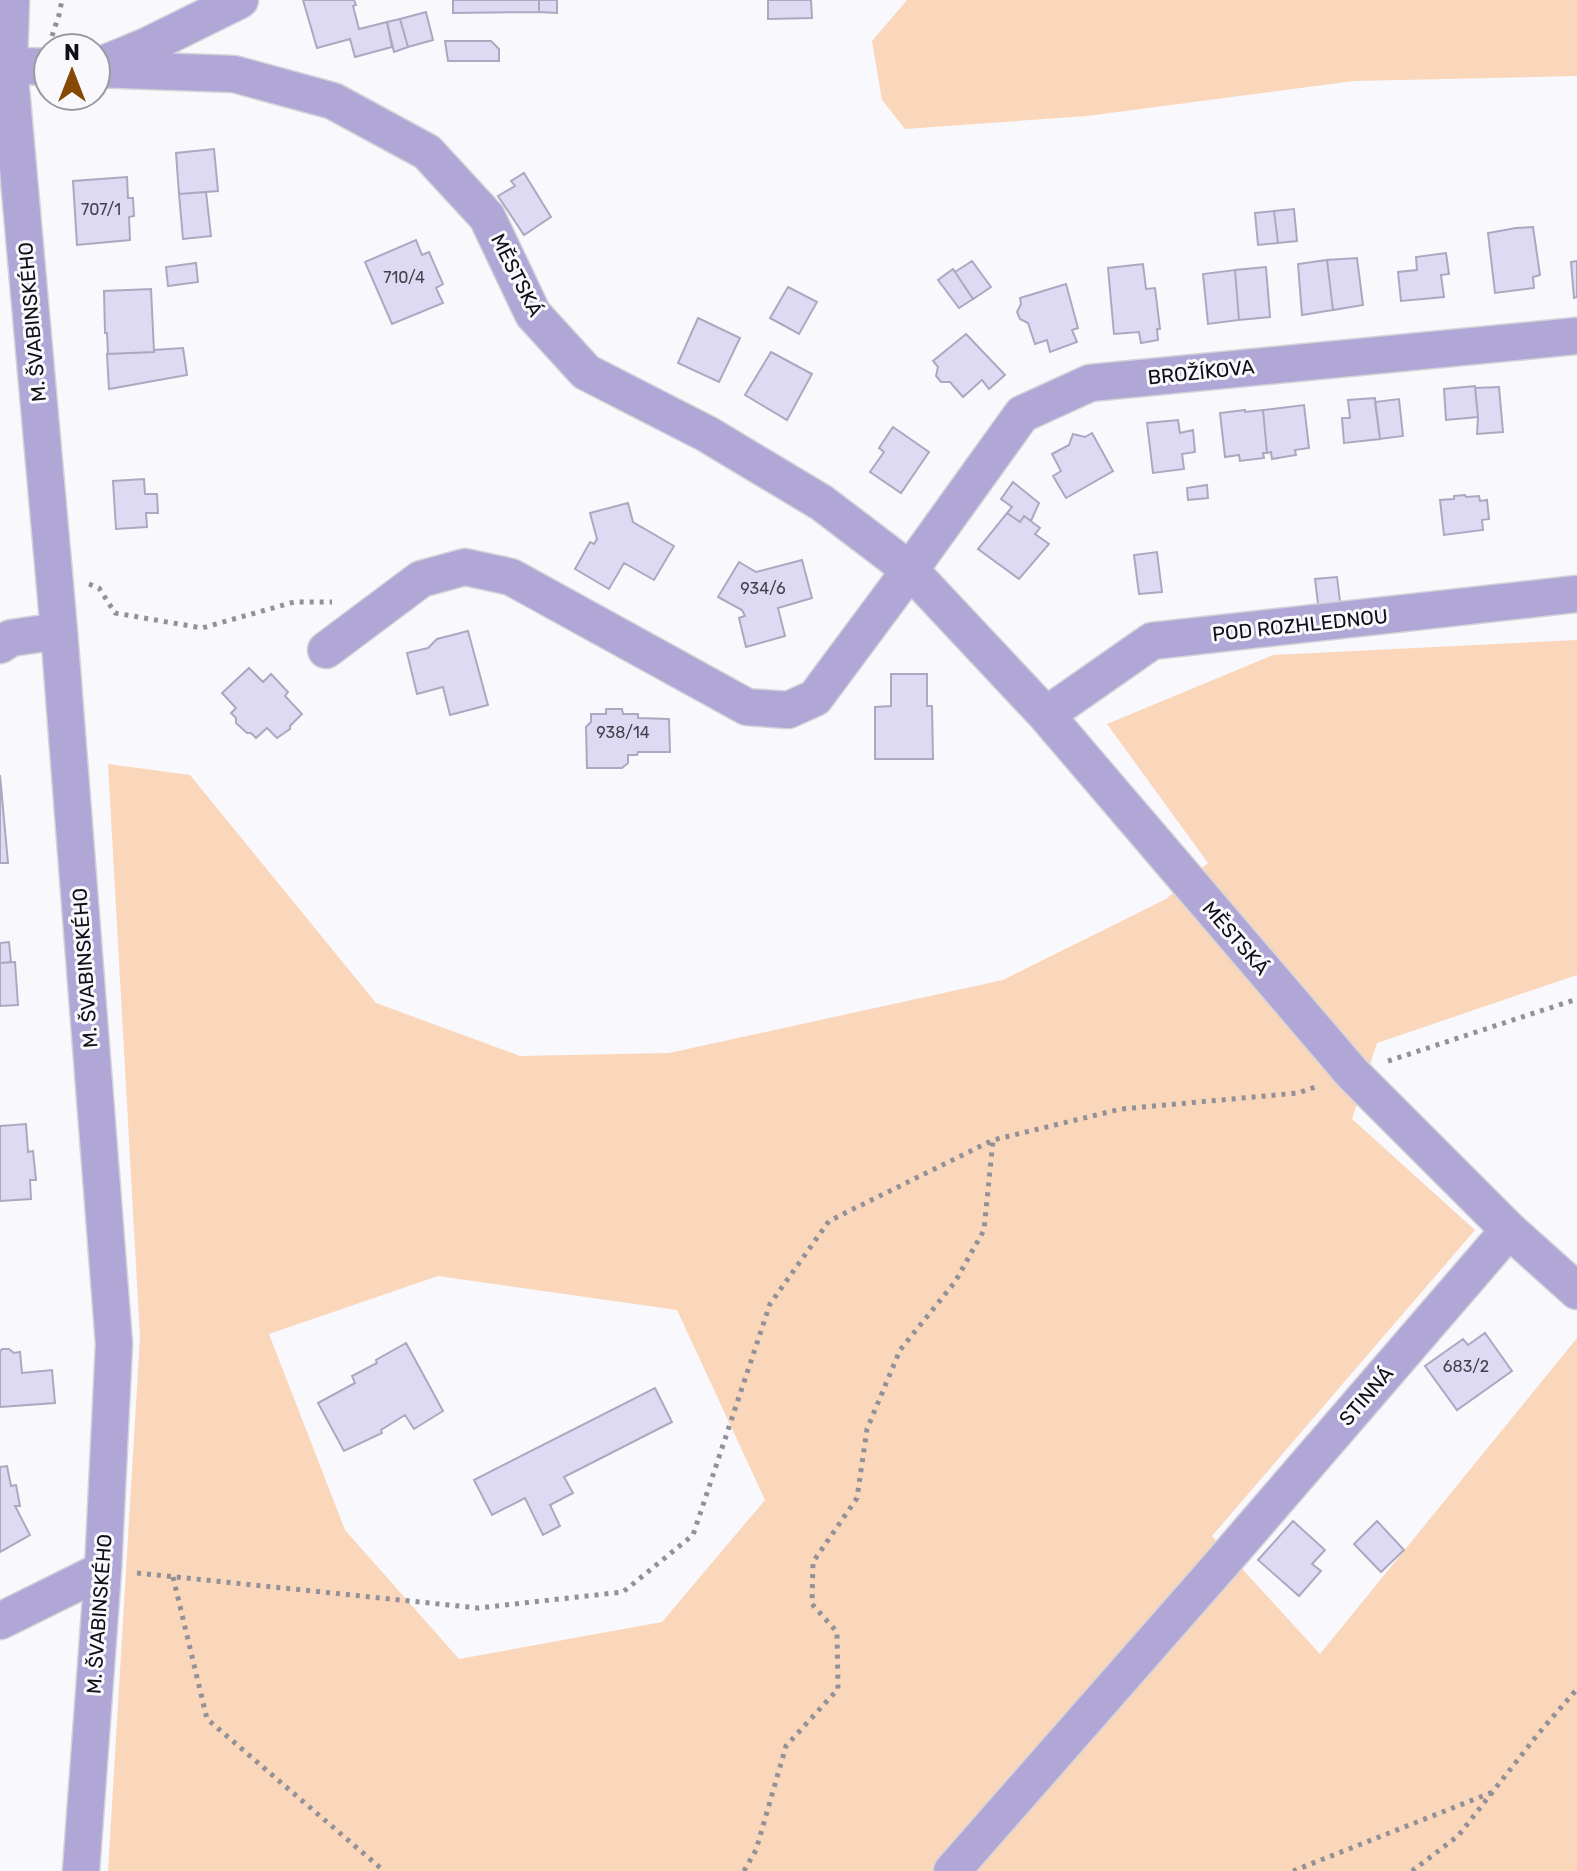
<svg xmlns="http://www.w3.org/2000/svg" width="1577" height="1871" font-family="Rubik,sans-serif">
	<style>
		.green { fill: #fad7bb; fill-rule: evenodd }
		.building { fill: #dedaf3; stroke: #aca8c0; stroke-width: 2 }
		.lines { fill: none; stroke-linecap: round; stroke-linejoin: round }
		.minor-casing { stroke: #d4d3d8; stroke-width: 39 }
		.path { stroke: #939198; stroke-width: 5; stroke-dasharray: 4 6; stroke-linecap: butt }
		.minor { stroke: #b0a7d6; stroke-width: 36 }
		.labels { text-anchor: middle; stroke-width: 6; stroke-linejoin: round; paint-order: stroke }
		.number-label { font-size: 16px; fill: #44414e }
		.street-label { font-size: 20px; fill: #100e17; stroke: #f9f8fd }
	</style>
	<rect width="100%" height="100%" fill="#f9f8fd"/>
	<path class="green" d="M907 0H1577V76L1354 81 1087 116 905 129 882 100 872 41Z
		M1577 640V975L1377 1043 1352 1119 1475 1230 1212 1536 1320 1654 1577 1338V1871H108L140 1337 108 764 190 775 376 1003 520 1056 669 1053 1003 980 1166 899 1208 863 1107 724 1273 655ZM438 1276 677 1310 765 1500 662 1622 459 1659 345 1530 269 1334Z"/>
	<path class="building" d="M303 0H354L356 5 353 6 359 29 387 22 392 47 355 57 350 39 317 48Z
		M453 0H539V12L453 13Z
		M539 0H557V13L539 12Z
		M768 0H811L812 18 768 19Z
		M426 12 433 40 408 47 400 19Z
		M400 19 408 47 394 52 387 22Z
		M445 41H491L499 49V61H448Z
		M214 149 218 191 179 194 176 153Z
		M524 173 551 217 524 235 498 196 515 186 511 181Z
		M127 177 128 198H133L134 216 129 217 130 240 77 245 73 181Z
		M206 192 211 236 183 239 179 194Z
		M1294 209 1297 241 1278 243 1274 211Z
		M1274 211 1278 243 1258 245 1255 213Z
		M1533 227 1540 275 1533 277 1534 288 1495 293 1488 233 1516 228Z
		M416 240 422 255 429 252 443 284 436 288 443 303 392 324 365 262Z
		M1446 253 1449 274 1441 275 1444 297 1401 301 1398 272 1417 270 1416 257Z
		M1357 258 1363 305 1333 310 1327 260Z
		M1327 260 1333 310 1302 315 1298 264Z
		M972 261 991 287 973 299 955 272Z
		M1577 261V297L1574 298 1571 262Z
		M196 263 198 282 168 286 166 267Z
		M1143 264 1146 289 1155 288 1160 329H1157L1158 340 1141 343 1139 332 1114 334 1108 268Z
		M1266 267 1270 317 1239 320 1235 270Z
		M953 269 973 299 959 308 938 280Z
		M1235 270 1239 320 1208 324 1203 274Z
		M1066 284 1078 328 1072 330 1077 342 1050 352 1047 340 1035 344 1028 323 1020 319 1017 312 1021 304 1020 298Z
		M788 287 817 302 799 334 770 318Z
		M151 289 154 352 108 354 107 333H105L104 291Z
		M698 318 740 338 719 382 678 363Z
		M966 334 1005 375 989 389 982 380 963 397 950 382H941L936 376 938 367 933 361Z
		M183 348 187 375 109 389 107 354 154 352V350Z
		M771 352 812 374 787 420 745 395Z
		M1475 386 1478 417 1446 420 1444 389Z
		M1499 387 1503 432 1477 434 1478 417 1475 388Z
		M1375 398 1380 439 1344 443 1342 418H1350L1348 400Z
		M1399 399 1403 436 1380 439 1375 402Z
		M1304 405 1309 448 1295 450 1296 455 1272 459 1271 452 1267 453 1263 410Z
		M1245 410V412L1263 410 1267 453H1263L1264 458 1240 461 1239 455 1225 457 1220 413Z
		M1178 420 1180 433 1193 430 1195 452 1182 454 1184 469 1153 473 1147 423Z
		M893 427 929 452 901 493 870 472 884 452 879 448Z
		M1092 433 1113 471 1066 498 1053 476 1061 471 1052 454 1069 445 1073 434 1085 437Z
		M144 479 145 494H157L158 513H146L147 527 116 529 113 481Z
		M1013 482 1039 503 1031 521 1024 516 1020 522 1007 513 1012 507 1001 499Z
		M1207 485 1208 498 1188 500 1187 488Z
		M1465 495 1466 497 1479 496 1480 501 1487 500 1489 519 1482 520 1483 530 1444 535 1440 500 1454 499V496Z
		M628 503 633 522 674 546 654 580 624 563 609 589 575 569 590 542 594 544 597 539 590 513Z
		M1007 513 1020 522 1024 516 1040 528 1035 534 1049 544 1019 579 978 549Z
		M1157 552 1162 592 1139 594 1134 555Z
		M802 560 812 598 778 608 785 636 746 647 739 618 745 616 742 610 718 597 739 562 756 572Z
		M1337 577 1341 609 1319 612 1315 579Z
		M468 631 488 705 450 715 443 687 417 694 407 653 428 648 437 639Z
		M249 668 263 682 271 674 288 692 285 696 302 714 290 726V729L277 738 267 728 256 738 251 733H247L236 723V718L231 713 236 708 222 693Z
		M891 674H927V706H932L933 759H875V707L891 706Z
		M606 709H622L623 714H638V718L669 719 670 752H638L637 755H628V763L622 768H587L586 727 591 722V714H606Z
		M0 775 8 863H0Z
		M9 942 11 962 0 963V943Z
		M15 962 18 1005 0 1006V963Z
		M26 1124 28 1152 33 1151 36 1180H30L31 1199 0 1201V1126Z
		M1485 1333 1512 1371 1457 1410 1425 1366 1463 1339 1468 1345Z
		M406 1343 443 1411 414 1429 405 1415 381 1430 382 1433 344 1451 318 1403 355 1383 352 1376 377 1363 376 1360Z
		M2 1349H9L14 1353 20 1352 22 1373 52 1370 55 1403 0 1407V1352Z
		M655 1388 672 1422 564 1477 573 1493 550 1505 560 1526 543 1535 525 1498 492 1515 474 1480Z
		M7 1466 11 1486 16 1485 20 1506H15L30 1535 0 1552V1467Z
		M1293 1521 1325 1550 1312 1564 1321 1571 1299 1596 1258 1560Z
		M1377 1521 1404 1550 1381 1572 1354 1544Z"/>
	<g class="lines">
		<defs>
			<path id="minor" d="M0 65 48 67
				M101 65 147 46 240 0
				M9 66 59 631 114 1344 103 1570 81 1871
				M96 69 234 74 333 101 427 152 487 217 533 314 586 372 707 434 822 503 910 570 1046 715 1352 1073 1509 1230 1577 1291
				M0 83 9 66 11 0
				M0 645 11 638 59 631
				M326 650 421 579 465 567 511 577 747 707 788 710 815 698 910 570 1022 414 1090 383 1577 336
				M1046 715 1152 641 1577 594
				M0 1621 103 1570
				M952 1871 1223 1562 1509 1230"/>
		</defs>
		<use href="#minor" class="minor-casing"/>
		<path class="path" d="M52 36 59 15 62 0
			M89 584 99 588 115 613 202 628 294 602H332
			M1388 1061 1577 999
			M137 1573 478 1608 623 1592 693 1535 770 1304 829 1221 993 1140 1121 1109 1298 1093 1318 1086
			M173 1577 207 1719 384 1871
			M744 1871 756 1850 786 1746 838 1689 837 1632 812 1604 813 1562 857 1498 867 1429 900 1350 955 1282 984 1230 993 1140
			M1293 1871 1493 1792
			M1412 1871 1458 1836 1538 1734 1577 1689"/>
		<use href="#minor" class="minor"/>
	</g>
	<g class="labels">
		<g class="number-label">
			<text x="101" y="215">707/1</text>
			<text x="404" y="283">710/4</text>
			<text x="763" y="594">934/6</text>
			<text x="623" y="738">938/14</text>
			<text x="1466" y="1372">683/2</text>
		</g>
		<g class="street-label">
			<text transform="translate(517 275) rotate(63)" y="7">MĚSTSKÁ</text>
			<text transform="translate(32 322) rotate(-95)" y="7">M. ŠVABINSKÉHO</text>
			<text transform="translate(1201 372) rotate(-6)" y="7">BROŽÍKOVA</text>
			<text transform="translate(1300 625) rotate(-6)" y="7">POD ROZHLEDNOU</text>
			<text transform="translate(1236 938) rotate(49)" y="7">MĚSTSKÁ</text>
			<text transform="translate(85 968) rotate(-94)" y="7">M. ŠVABINSKÉHO</text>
			<text transform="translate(1366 1396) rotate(-49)" y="7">STINNÁ</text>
			<text transform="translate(99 1614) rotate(-86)" y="7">M. ŠVABINSKÉHO</text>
		</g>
	</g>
	<g transform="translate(72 72)"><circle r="38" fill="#f9f8fd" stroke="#9c9aa1" stroke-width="2"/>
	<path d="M0-6L14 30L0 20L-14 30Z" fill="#854903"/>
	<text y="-12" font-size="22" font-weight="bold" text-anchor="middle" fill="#100e17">N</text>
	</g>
</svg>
